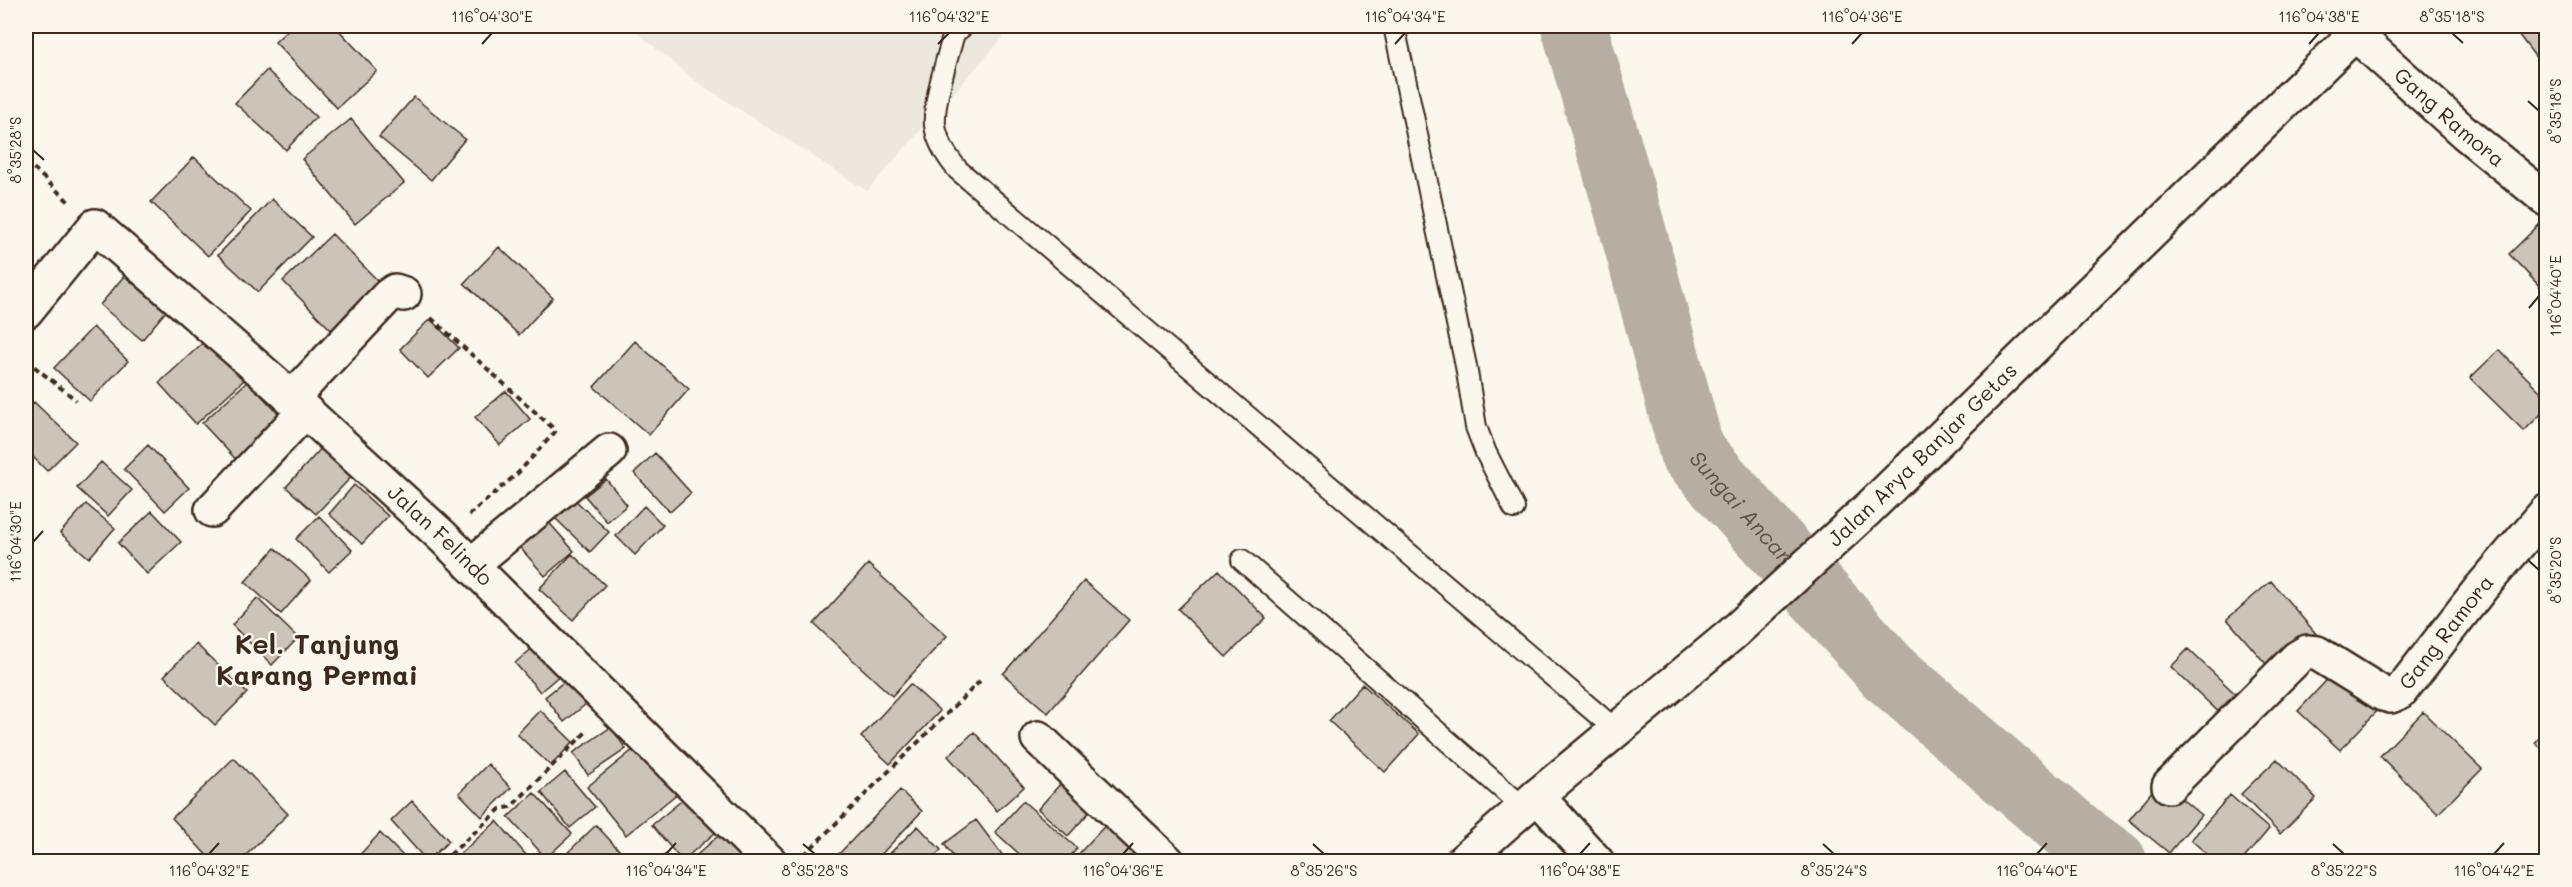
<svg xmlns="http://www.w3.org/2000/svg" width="2572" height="887" font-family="Mali,sans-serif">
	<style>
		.built { fill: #ede8dd }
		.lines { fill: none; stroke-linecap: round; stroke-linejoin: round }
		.river { stroke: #b6aea2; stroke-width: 66 }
		.building { fill: #ccc4b9; stroke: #3b2a1e; stroke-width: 1.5 }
		.service-casing { stroke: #3b2a1e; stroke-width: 24 }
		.minor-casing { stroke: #3b2a1e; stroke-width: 38 }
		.trunk-casing { stroke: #3b2a1e; stroke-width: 38 }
		.path { stroke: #3b2a1e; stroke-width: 4; stroke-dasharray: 6 4.5; stroke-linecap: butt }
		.service { stroke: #fbf7ec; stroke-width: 20 }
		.minor { stroke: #fbf7ec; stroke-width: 33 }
		.trunk { stroke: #fbf7ec; stroke-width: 33 }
		.ticks { fill: none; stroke: #3b2a1e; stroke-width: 2 }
		.labels { text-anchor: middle; stroke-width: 4.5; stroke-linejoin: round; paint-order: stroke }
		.street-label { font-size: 21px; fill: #3b2a1e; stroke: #fbf7ec }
		.water-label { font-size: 22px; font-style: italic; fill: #605246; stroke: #fbf7ec }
		.district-label { font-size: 27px; font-weight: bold; fill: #3b2a1e; stroke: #fbf7ec }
		.neatline { fill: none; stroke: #3b2a1e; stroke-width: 2 }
		.ticks-label { font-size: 15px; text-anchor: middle; fill: #3b2a1e }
	</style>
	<rect width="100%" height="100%" fill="#fbf7ec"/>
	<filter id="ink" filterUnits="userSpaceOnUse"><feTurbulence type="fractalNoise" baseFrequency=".0167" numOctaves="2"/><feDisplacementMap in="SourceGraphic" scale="12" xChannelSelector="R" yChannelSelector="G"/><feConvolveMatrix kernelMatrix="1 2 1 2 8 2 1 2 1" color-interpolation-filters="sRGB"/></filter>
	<g filter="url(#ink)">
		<path class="built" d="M629 26H1013L867 191 694 80Z"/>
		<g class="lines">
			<path class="river" id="s1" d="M1574 26 1631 223 1692 452 1888 672 2078 836 2114 862"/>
		</g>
		<path class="building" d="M292 26H335L377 71 337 108 275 42Z
			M2512 26H2546V66L2544 68Z
			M267 70 316 117 286 150 235 103Z
			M414 97 465 139 431 180 379 137Z
			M351 119 404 183 355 224 302 159Z
			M194 157 251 211 208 256 151 202Z
			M272 199 312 237 258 292 218 255Z
			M2546 218V293L2509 254Z
			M332 234 382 285 333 332 283 281Z
			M499 247 553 298 519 335 464 283Z
			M129 270 171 305 142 340 100 305Z
			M430 319 459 348 428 378 400 349Z
			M93 327 128 361 90 401 54 368Z
			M207 339 244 380 196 424 159 383Z
			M635 341 689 389 649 435 594 387Z
			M2499 350 2546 397V409L2524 431 2470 378Z
			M248 381 288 424 242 466 202 423Z
			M506 391 530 419 500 445 475 417Z
			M34 402 76 442 47 471 26 450V411Z
			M325 444 356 472 316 514 286 487Z
			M148 445 189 488 165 511 124 469Z
			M655 453 691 493 670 512 634 473Z
			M101 462 132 490 108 516 77 488Z
			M606 479 627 505 607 522 585 496Z
			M354 485 388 516 362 544 329 514Z
			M573 498 609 532 590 552 554 517Z
			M86 504 115 528 89 558 60 533Z
			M644 506 663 525 635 555 616 536Z
			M152 511 181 542 147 574 118 543Z
			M539 511 574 551 545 576 510 536Z
			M319 516 352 550 329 572 296 539Z
			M275 548 311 580 281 614 245 582Z
			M572 554 605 585 573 620 539 589Z
			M868 564 947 636 892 696 814 624Z
			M1219 570 1266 618 1226 657 1178 609Z
			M1084 581 1129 620 1048 713 1003 674Z
			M2271 581 2317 635 2273 672 2227 619Z
			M257 598 298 638 272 665 232 625Z
			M196 644 247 693 215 725 164 676Z
			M535 646 560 675 540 692 515 663Z
			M2188 649 2244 702 2227 720 2171 667Z
			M2336 670 2379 709 2340 750 2298 711Z
			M571 676 591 700 564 722 545 697Z
			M910 684 940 711 890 764 861 737Z
			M1362 684 1419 734 1385 772 1329 721Z
			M540 710 573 742 551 766 517 734Z
			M2423 712 2482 769 2438 814 2380 756Z
			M611 727 626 749 588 775 573 753Z
			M2546 729V752L2535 743Z
			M974 732 1024 787 997 811 948 756Z
			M639 745 678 793 626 835 587 787Z
			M234 758 288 814 239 862H213L172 818Z
			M2277 759 2316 798 2280 834 2241 794Z
			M488 764 511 788 482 817 459 793Z
			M565 772 595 807 570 828 541 792Z
			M1070 773 1101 799 1068 836 1038 809Z
			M2160 781 2201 815 2169 853 2129 820Z
			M900 790 922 811 874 862H841L836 857Z
			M692 792 722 827 682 861 652 825Z
			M534 793 572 834 546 858 508 817Z
			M2230 795 2269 829 2241 862H2216L2191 840Z
			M412 801 449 841 427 861 391 821Z
			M1023 801 1077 848 1066 862H1028L995 832Z
			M1114 816 1149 848 1136 862H1071Z
			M976 820 1007 861 957 862 944 844Z
			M497 821 532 862 452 861Z
			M596 825 619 850 607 862H558Z
			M918 826 941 850 929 862H881Z
			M727 828 749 854 741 862H689Z
			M380 833 409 862H353Z
			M666 854 671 862H656Z"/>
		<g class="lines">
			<defs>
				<path id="service" d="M963 26 954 33C948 57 933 101 935 125 937 142 947 157 958 170L1616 730
					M1394 26 1466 366 1476 427 1486 453 1514 508
					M1242 560 1524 808"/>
				<g id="minor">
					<path id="s2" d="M2355 34 2465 133 2546 199"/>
					<path id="s3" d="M26 311 95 226 276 384 443 537 770 862"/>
					<path d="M291 399 388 296 395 291 404 294"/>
					<path d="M212 510 305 411"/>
					<path d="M471 565 609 451"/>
					<path d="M1038 738 1168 862"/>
					<path id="s4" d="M2169 786 2297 658 2307 652 2317 653 2383 694 2391 696 2400 692 2481 588 2546 512"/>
					<path d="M1537 796 1597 862"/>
				</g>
				<g id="trunk">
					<path id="s5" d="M1462 862 1537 796 1732 634 1868 509 2363 26"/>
				</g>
			</defs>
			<use href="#service" class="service-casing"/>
			<use href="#minor" class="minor-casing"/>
			<use href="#trunk" class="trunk-casing"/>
			<path class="path" d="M26 161 70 203
				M431 318 554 429 555 432 518 473 469 515
				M26 360 76 400
				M804 855 980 681
				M442 862 500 809 511 807 587 731"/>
			<use href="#service" class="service"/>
			<use href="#minor" class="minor"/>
			<use href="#trunk" class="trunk"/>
		</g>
	</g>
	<path class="ticks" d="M2452 33 2463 43M482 44 492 33M938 44 949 33M1395 44 1405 33M1852 44 1862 33M2309 44 2319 33M2528 101 2539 111M33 150 44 160M2529 308 2539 296M33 542 43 531M2528 560 2539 570M803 844 815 854M1313 844 1324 854M1823 844 1834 854M2333 844 2344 854M209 854 219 843M666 854 676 843M1123 854 1133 843M1580 854 1590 843M2037 854 2047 843M2494 854 2504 843"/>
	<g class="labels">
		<g class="street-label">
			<text dy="7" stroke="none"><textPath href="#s2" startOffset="126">Gang Ramora</textPath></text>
			<text dy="7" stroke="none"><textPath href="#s5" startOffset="615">Jalan Arya Banjar Getas</textPath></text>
			<text dy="7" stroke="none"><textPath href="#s3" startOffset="573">Jalan Felindo</textPath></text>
			<text dy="7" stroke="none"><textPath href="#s4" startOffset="374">Gang Ramora</textPath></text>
		</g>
		<g class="water-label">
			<text dy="8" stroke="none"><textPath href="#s1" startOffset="516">Sungai Ancar</textPath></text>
		</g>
		<g class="district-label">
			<text x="317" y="654">Kel. Tanjung<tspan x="317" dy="31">Karang Permai</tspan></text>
		</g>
	</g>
	<rect width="2572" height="887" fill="none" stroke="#fbf7ec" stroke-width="66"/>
	<rect x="33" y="33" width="2506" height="821" class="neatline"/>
	<g class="ticks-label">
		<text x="492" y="22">116°04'30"E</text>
		<text x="949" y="22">116°04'32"E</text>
		<text x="1405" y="22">116°04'34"E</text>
		<text x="1862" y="22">116°04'36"E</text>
		<text x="2319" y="22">116°04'38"E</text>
		<text x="2452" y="22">8°35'18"S</text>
		<text transform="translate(2556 111) rotate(-90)" y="5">8°35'18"S</text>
		<text transform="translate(16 150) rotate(-90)" y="5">8°35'28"S</text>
		<text transform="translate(2556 296) rotate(-90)" y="5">116°04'40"E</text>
		<text transform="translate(16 542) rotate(-90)" y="5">116°04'30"E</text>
		<text transform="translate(2556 570) rotate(-90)" y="5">8°35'20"S</text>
		<text x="209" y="876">116°04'32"E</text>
		<text x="666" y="876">116°04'34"E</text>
		<text x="815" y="876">8°35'28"S</text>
		<text x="1123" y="876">116°04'36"E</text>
		<text x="1324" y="876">8°35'26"S</text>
		<text x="1580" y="876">116°04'38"E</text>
		<text x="1834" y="876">8°35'24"S</text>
		<text x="2037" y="876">116°04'40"E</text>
		<text x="2344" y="876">8°35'22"S</text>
		<text x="2494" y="876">116°04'42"E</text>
	</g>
</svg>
